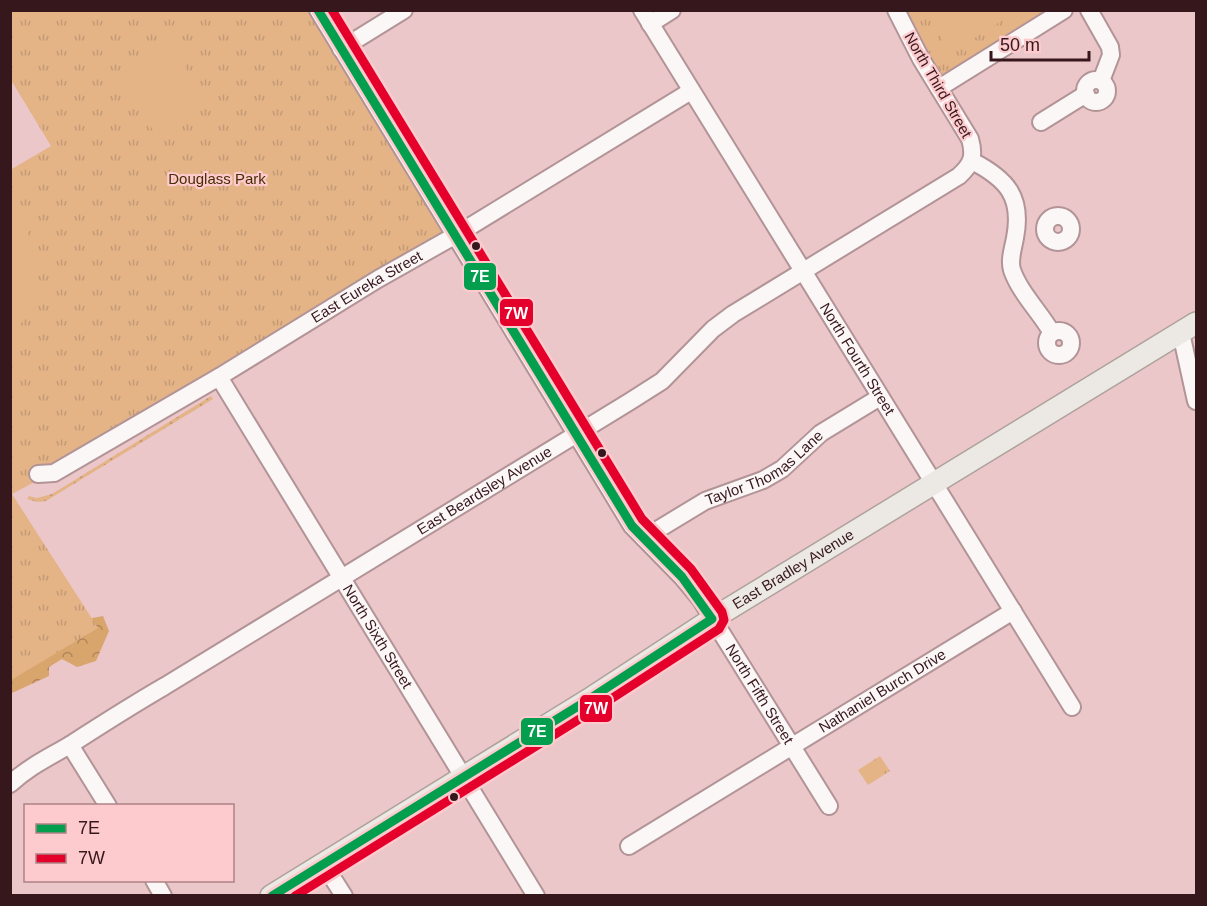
<svg xmlns="http://www.w3.org/2000/svg" width="1207" height="906" font-family="Helvetica,sans-serif">
	<style>
		.grass { fill: url(#grass-dots) }
		.forest { fill: url(#forest-crowns) }
		.park { fill: url(#park-tufts) }
		.pitch { fill: #e4b487 }
		.lines { fill: none; stroke-linecap: round; stroke-linejoin: round }
		.minor-casing { stroke: #b29497; stroke-width: 20 }
		.major-casing { stroke: #afa29b; stroke-width: 24 }
		.minor { stroke: #fcf7f7; stroke-width: 16 }
		.major { stroke: #ece9e5; stroke-width: 21 }
		.bus-1-casing { stroke: #fdcacd; stroke-width: 14 }
		.bus-2-casing { stroke: #fdcacd; stroke-width: 14 }
		.bus-1 { stroke: #039f4e; stroke-width: 9 }
		.bus-2 { stroke: #e4002b; stroke-width: 9 }
		.bus-dot { fill: #36171b; stroke: #fdcacd; stroke-width: 2 }
		.labels { text-anchor: middle; stroke-width: 4.5; stroke-linejoin: round; paint-order: stroke }
		.street-label { font-size: 15px; fill: #36171b; stroke: #fdcacd }
		.park-label { font-size: 15px; fill: #482e03; stroke: #fdcacd }
		.line-badge { stroke: #fdcacd; stroke-width: 2 }
		.badge-label { font-size: 16px; text-anchor: middle; font-weight: bold; fill: #fff }
	</style>
	<defs>
		<pattern id="grass-dots" width="8" height="8" patternUnits="userSpaceOnUse" patternTransform="scale(1.5)"><rect width="8" height="8" fill="#e4b487"/><path d="M2 2h.1M6 6h.1" fill="none" stroke="#c49a74" stroke-width="1.8" stroke-linecap="round"/></pattern>
		<pattern id="forest-crowns" width="20" height="18" patternUnits="userSpaceOnUse" patternTransform="scale(1.5)"><rect width="20" height="18" fill="#d8a56d"/><path d="M2 6a3 3 0 1 1 6 0M12 15a3 3 0 1 1 6 0" fill="none" stroke="#b08559"/></pattern>
		<pattern id="park-tufts" width="24" height="20" patternUnits="userSpaceOnUse" patternTransform="scale(1.5)"><rect width="24" height="20" fill="#e4b487"/><path d="M3 7l-1-3M5 7V3M7 7l1-3M15 17l-1-3M17 17v-4M19 17l1-3" fill="none" stroke="#c49a74"/></pattern>
	</defs>
	<rect width="100%" height="100%" fill="#ebc7ca"/>
	<path class="grass" d="M211 396 213 399 46 501 37 502 27 499 29 496 37 498 52 494Z"/>
	<path class="forest" d="M103 616 109 631 96 661 77 667 62 659 49 667V676L12 693 11 692V677L87 619Z"/>
	<path class="park" d="M11 11H313L451 234 72 462 12 494 98 628 11 680 10 170 51 146 11 80Z
		M895 11H1056L939 88Z
		M880 756 890 771 868 785 858 770Z"/>
	<path class="pitch" d="M925 11H1002L1006 18 951 53Z
		M168 45 171 49H173L205 99 203 100 207 105 157 136 121 81 123 80 120 75Z
		M13 201C41 244 41 299 11 340L10 202Z"/>
	<g class="lines">
		<defs>
			<g id="minor">
				<path id="s1" d="M318 10 632 526 682 577 701 600 829 806"/>
				<path id="s2" d="M642 10 1072 707"/>
				<path d="M1089 10 1110 47 1111 55 1101 81"/>
				<path d="M650 24 672 10"/>
				<path d="M341 49 404 10"/>
				<circle cx="1096" cy="91" r="11"/>
				<path d="M939 88 1064 10"/>
				<path d="M1041 122 1086 94"/>
				<path d="M972 161C1007 179 1023 197 1015 238 1013 249 1009 260 1012 270 1020 293 1040 312 1052 333"/>
				<circle cx="1058" cy="229" r="13"/>
				<circle cx="1059" cy="343" r="12"/>
				<path d="M1181 333 1196 401"/>
				<path id="s3" d="M219 377 536 896"/>
				<path id="s4" d="M38 474 54 473 219 377 378 279 456 235 691 91"/>
				<path id="s5" d="M644 538 705 501 763 480 782 469 821 433 880 397"/>
				<path d="M70 745 108 806"/>
				<path id="s6" d="M10 784C31 765 50 757 73 743 104 723 134 704 165 686L629 402 662 381 713 329 733 314 959 176C972 164 975 156 970 139L921 59 896 10"/>
				<path id="s7" d="M629 846 1013 611"/>
				<path d="M323 863 344 896"/>
				<path d="M154 880 163 896"/>
			</g>
			<g id="major">
				<path id="s8" d="M271 896 588 700 712 619 1196 323"/>
			</g>
		</defs>
		<use href="#minor" class="minor-casing"/>
		<use href="#major" class="major-casing"/>
		<use href="#minor" class="minor"/>
		<use href="#major" class="major"/>
		<defs>
			<path id="bus-1" d="M272 896 588 700 712 619 682 577 632 526 318 10"/>
			<path id="bus-2" d="M295 896 594 710 719 629 724 620 722 612 691 569 642 519 332 10"/>
		</defs>
		<use href="#bus-1" class="bus-1-casing"/>
		<use href="#bus-2" class="bus-2-casing"/>
		<use href="#bus-1" class="bus-1"/>
		<use href="#bus-2" class="bus-2"/>
	</g>
	<g class="bus-dot">
		<circle cx="476" cy="246" r="5"/>
		<circle cx="602" cy="453" r="5"/>
		<circle cx="454" cy="797" r="5"/>
	</g>
	<g class="labels">
		<g class="street-label">
			<text transform="translate(938 85) rotate(60)" y="5">North Third Street</text>
			<text dy="5" stroke="none"><textPath href="#s4" startOffset="380">East Eureka Street</textPath></text>
			<text dy="5" stroke="none"><textPath href="#s2" startOffset="410">North Fourth Street</textPath></text>
			<text dy="5" stroke="none"><textPath href="#s5" startOffset="140">Taylor Thomas Lane</textPath></text>
			<text dy="5" stroke="none"><textPath href="#s6" startOffset="558">East Beardsley Avenue</textPath></text>
			<text dy="5" stroke="none"><textPath href="#s8" startOffset="616">East Bradley Avenue</textPath></text>
			<text dy="5" stroke="none"><textPath href="#s3" startOffset="304">North Sixth Street</textPath></text>
			<text dy="5" stroke="none"><textPath href="#s7" startOffset="297">Nathaniel Burch Drive</textPath></text>
			<text dy="5" stroke="none"><textPath href="#s1" startOffset="816">North Fifth Street</textPath></text>
		</g>
		<g class="park-label">
			<text x="217" y="184">Douglass Park</text>
		</g>
	</g>
	<g class="line-badge">
		<rect x="463" y="262" width="34" height="29" rx="6" fill="#039f4e"/>
		<rect x="499" y="298" width="35" height="29" rx="6" fill="#e4002b"/>
		<rect x="579" y="694" width="34" height="29" rx="6" fill="#e4002b"/>
		<rect x="520" y="717" width="34" height="29" rx="6" fill="#039f4e"/>
	</g>
	<g class="badge-label">
		<text x="480" y="282">7E</text>
		<text x="516" y="319">7W</text>
		<text x="596" y="714">7W</text>
		<text x="537" y="737">7E</text>
	</g>
	<rect width="1207" height="906" fill="none" stroke="#36171b" stroke-width="24"/>
	<rect x="24" y="804" width="210" height="78" fill="#fdcacd" stroke="#ad8286" stroke-width="1.5"/>
	<rect x="36" y="824" width="30" height="9" fill="#039f4e" stroke="#ad8286" stroke-width="1.5"/>
	<text x="78" y="834" font-size="18" fill="#36171b">7E</text>
	<rect x="36" y="854" width="30" height="9" fill="#e4002b" stroke="#ad8286" stroke-width="1.5"/>
	<text x="78" y="864" font-size="18" fill="#36171b">7W</text>
	<path d="M991 51v9h98v-9" fill="none" stroke="#36171b" stroke-width="3"/>
	<text x="1000" y="51" font-size="18" fill="#36171b" stroke="#fdcacd" stroke-width="4.5" paint-order="stroke">50 m</text>
</svg>
